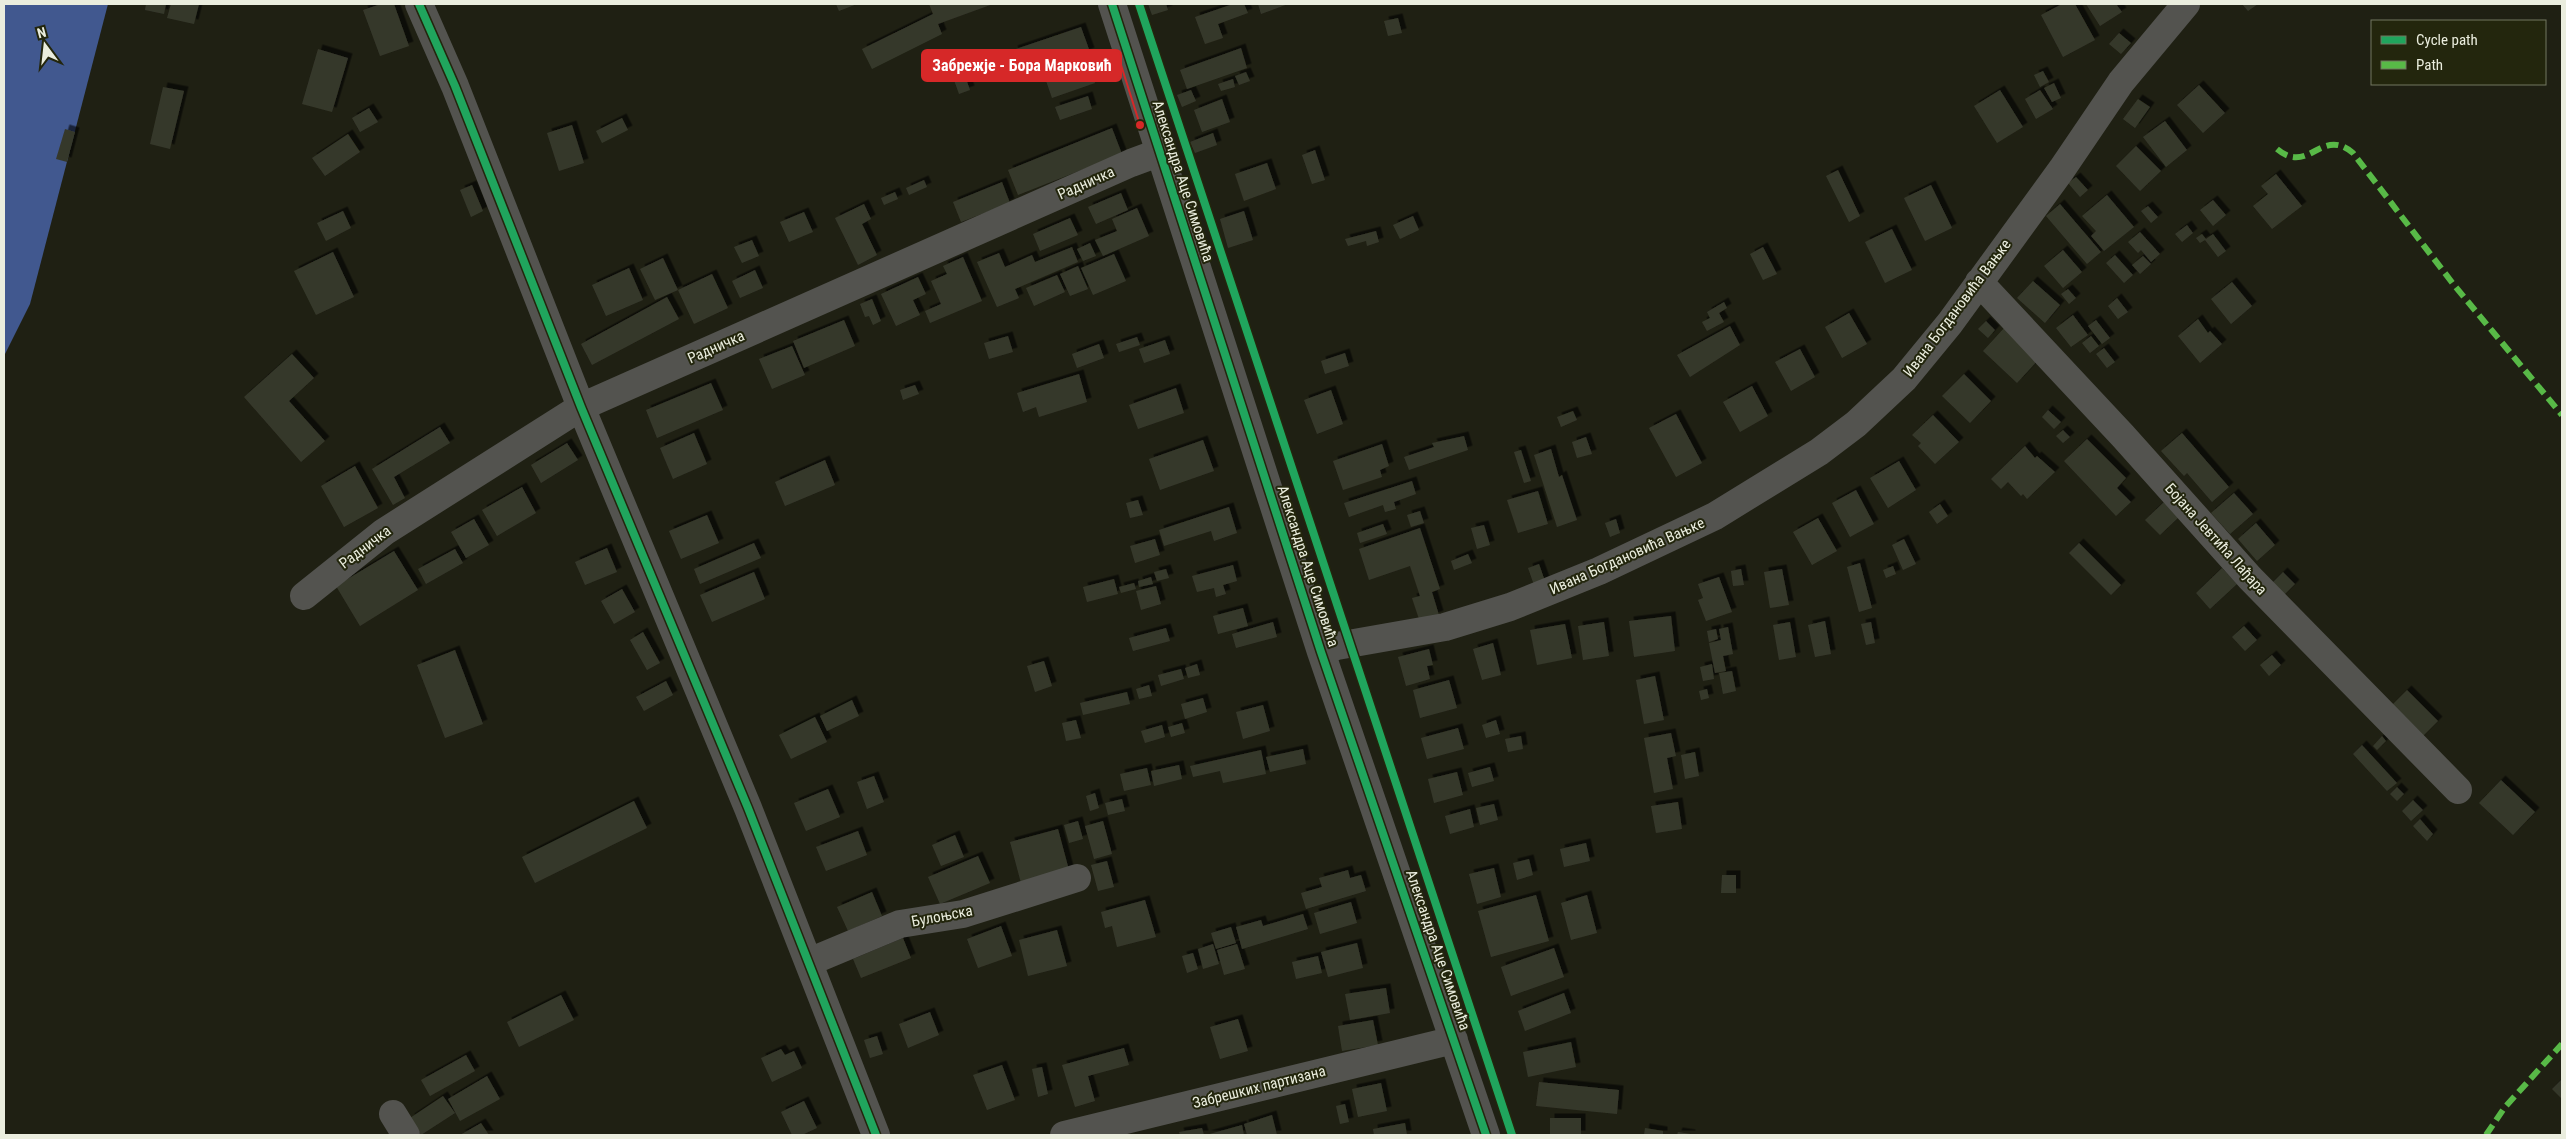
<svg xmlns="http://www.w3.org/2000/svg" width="2566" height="1139" font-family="'Roboto Condensed',sans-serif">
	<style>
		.water { fill: #41588f }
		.building { fill: #36382b; filter: url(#shadow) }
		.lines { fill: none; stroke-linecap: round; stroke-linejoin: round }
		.minor { stroke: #53534f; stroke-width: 28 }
		.quiet { stroke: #58b947; stroke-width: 6; stroke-dasharray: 12 6; stroke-linecap: butt }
		.cycleway-casing { stroke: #23260d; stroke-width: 11 }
		.cycleway { stroke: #20a55d; stroke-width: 8 }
		.labels { text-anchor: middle; stroke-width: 4; stroke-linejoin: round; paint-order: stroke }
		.street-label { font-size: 15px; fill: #eaedde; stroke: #23260d }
		.leader { fill: none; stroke: #d62828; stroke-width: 2 }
		.callout-dot { fill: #d62828; stroke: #23260d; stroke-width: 2 }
		.callout { fill: #d62828; stroke: #d62828; stroke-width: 2 }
		.callout-label { font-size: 16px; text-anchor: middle; font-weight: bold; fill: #fff }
	</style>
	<defs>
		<filter id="shadow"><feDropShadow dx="4.5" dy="-4.5" stdDeviation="0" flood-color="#0009"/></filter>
	</defs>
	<rect width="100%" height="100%" fill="#1f2013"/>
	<path class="water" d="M4 4H108L30 304 4 356Z"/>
	<path class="building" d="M146 4H166L164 14 145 10Z
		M171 4H199L194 24 167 18Z
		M381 4H394L409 46 380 56 363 10Z
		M836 4H857L839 11Z
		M929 4H993L938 24 942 34 872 69 862 49 933 14Z
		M1148 4H1166L1168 10 1152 15Z
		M1233 4H1244L1248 13 1218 24 1223 38 1205 44 1195 17Z
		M1258 4H1288L1261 14Z
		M2062 4H2075L2095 40 2063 57 2041 15Z
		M2086 4H2116L2122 12 2100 26Z
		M2242 4H2258L2248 11Z
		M1398 18 1402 33 1388 36 1384 21Z
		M1081 27 1090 52 1015 78 1011 65 1018 62 1013 50Z
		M2119 33 2131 43 2121 54 2109 44Z
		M1241 48 1247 68 1187 89 1180 70Z
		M318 49 348 58 332 112 302 104Z
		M1087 59 1095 83 1052 98 1044 75Z
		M1006 66 1010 78 998 82 993 70Z
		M2043 71 2049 82 2040 87 2034 75Z
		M1246 72 1250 81 1239 85 1235 76Z
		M965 76 970 90 959 94 954 80Z
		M1233 79 1235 87 1221 91 1218 84Z
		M2054 83 2061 98 2052 102 2044 88Z
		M2199 85 2225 113 2203 133 2177 105Z
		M163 87 184 91 170 149 150 144Z
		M1191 90 1196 101 1182 107 1177 95Z
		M2000 90 2023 127 1997 143 1974 106Z
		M2040 90 2053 109 2036 119 2025 99Z
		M1088 96 1092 109 1060 120 1055 107Z
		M1222 99 1230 122 1202 132 1194 110Z
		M2138 99 2150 107 2135 128 2123 119Z
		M369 108 378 122 360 132 352 118Z
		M622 118 628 130 602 143 596 131Z
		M2165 121 2187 150 2166 167 2143 137Z
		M572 125 584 163 559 171 547 133Z
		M1112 128 1122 154 1018 195 1008 170Z
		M65 129 75 132 67 162 56 159Z
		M1213 133 1217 145 1195 153 1190 142Z
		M348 134 360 152 325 176 312 158Z
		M2136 146 2161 171 2140 191 2116 166Z
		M1315 150 1325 180 1312 184 1302 155Z
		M1267 163 1276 189 1244 201 1235 174Z
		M1838 170 1860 216 1849 222 1826 176Z
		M2276 174 2302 206 2272 229 2253 206 2268 194 2261 186Z
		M2076 177 2088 190 2080 197 2068 183Z
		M924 180 927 187 909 195 906 188Z
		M1002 182 1010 203 961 222 953 202Z
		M472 185 483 211 471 217 460 190Z
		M1931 185 1952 228 1925 241 1904 198Z
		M895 192 898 199 884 205 881 198Z
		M1121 193 1128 210 1096 224 1088 207Z
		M2107 195 2134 227 2104 251 2091 236 2096 231 2082 216Z
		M2213 200 2226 215 2213 226 2200 210Z
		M864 204 871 219 862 224 877 255 858 265 835 218Z
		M2060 204 2101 252 2087 264 2046 216Z
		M2148 206 2158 217 2151 223 2141 211Z
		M1137 208 1149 236 1103 256 1095 240 1117 231 1112 219Z
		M343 211 351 228 326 241 317 223Z
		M1244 211 1253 240 1228 248 1220 219Z
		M804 212 813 232 789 242 780 222Z
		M1413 216 1419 230 1400 239 1393 225Z
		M1070 218 1078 235 1040 251 1033 234Z
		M2187 225 2193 233 2182 242 2175 234Z
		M1892 229 1912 270 1885 283 1865 242Z
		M1376 231 1379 242 1367 246 1366 241 1348 246 1345 239Z
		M2140 232 2160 254 2151 262 2141 250 2138 253 2128 242Z
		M2202 234 2206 239 2213 234 2226 251 2218 257 2205 240 2200 243 2196 238Z
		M752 240 759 256 742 263 734 247Z
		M1090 243 1096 256 1083 261 1077 249Z
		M1072 247 1078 262 1015 289 1019 298 997 307 977 262 999 253 1005 267 1032 255 1035 262Z
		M1763 247 1777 274 1763 280 1750 254Z
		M2063 250 2082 272 2063 288 2044 266Z
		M333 252 354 297 316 315 294 271Z
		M1114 254 1126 281 1093 295 1081 268Z
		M2115 255 2133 275 2124 283 2106 263Z
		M2143 256 2151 264 2140 274 2132 265Z
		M963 257 982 301 930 323 925 311 941 304 931 281 947 274 943 266Z
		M663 258 678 290 712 274 728 308 694 324 678 290 655 300 640 269Z
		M1078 266 1088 289 1070 296 1060 274Z
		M629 268 643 300 606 316 592 285Z
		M755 270 763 288 740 298 732 281Z
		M1057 275 1065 292 1034 306 1026 288Z
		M918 277 926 294 913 300 920 315 896 326 881 294Z
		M2033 281 2060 305 2045 323 2017 298Z
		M2232 282 2252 306 2231 324 2211 299Z
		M2068 289 2076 298 2069 304 2061 294Z
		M667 297 679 319 592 365 581 344Z
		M2117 298 2128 312 2118 319 2108 306Z
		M872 299 881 321 873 325 869 316 865 317 860 304Z
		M1724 302 1727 308 1719 313 1724 322 1707 331 1702 322 1710 318 1707 312Z
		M1849 313 1867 344 1842 358 1825 327Z
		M2073 315 2088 335 2071 347 2056 328Z
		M2198 319 2208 333 2210 331 2222 344 2200 363 2178 336Z
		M844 320 855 346 804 368 793 341Z
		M2096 320 2110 338 2102 344 2088 326Z
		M1986 321 1995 330 1988 338 1978 329Z
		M1730 326 1740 345 1690 377 1677 355Z
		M2005 327 2039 359 2017 383 1983 351Z
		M1008 336 1013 352 989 359 984 343Z
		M2091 336 2099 346 2090 353 2082 343Z
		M1137 337 1140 345 1119 352 1116 344Z
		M1165 340 1170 354 1144 363 1139 349Z
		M1099 344 1104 358 1077 368 1072 354Z
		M792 346 805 375 772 389 759 359Z
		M2104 348 2115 362 2107 368 2096 354Z
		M1800 349 1815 377 1791 391 1775 362Z
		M1345 353 1349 366 1325 374 1321 361Z
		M292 354 314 378 289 401 325 441 301 462 244 397Z
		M1079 374 1087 402 1039 417 1036 407 1023 412 1017 393Z
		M1964 374 1991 401 1970 423 1942 396Z
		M711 383 723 410 657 438 646 410Z
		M915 385 919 394 903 400 900 390Z
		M1752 386 1768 416 1740 432 1723 402Z
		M1176 388 1184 413 1138 429 1129 405Z
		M1331 390 1343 424 1317 434 1304 400Z
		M2048 410 2061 422 2054 429 2042 417Z
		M1573 411 1577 420 1561 427 1557 417Z
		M1676 414 1702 463 1676 477 1649 428Z
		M1933 415 1959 442 1935 464 1918 446 1921 443 1912 435Z
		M440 427 450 443 394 477 405 498 393 505 372 469Z
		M2063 430 2070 437 2063 443 2056 436Z
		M694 433 707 464 673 479 660 448Z
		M2182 433 2229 487 2212 502 2187 473 2184 476 2161 451Z
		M1464 436 1468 450 1409 470 1404 457 1434 447 1432 443Z
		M1586 437 1592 454 1577 458 1572 442Z
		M2087 439 2126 478 2117 488 2131 502 2116 516 2064 461Z
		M1203 440 1214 471 1160 490 1149 459Z
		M567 443 578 460 541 483 531 465Z
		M1382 444 1389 466 1380 470 1382 477 1343 490 1333 461Z
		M2025 446 2035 458 2037 456 2055 472 2027 499 2023 494 2021 496 2008 482 2001 489 1991 479Z
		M1551 449 1559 477 1562 475 1577 520 1557 527 1534 455Z
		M1521 450 1531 481 1524 483 1514 452Z
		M825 460 835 485 785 506 775 482Z
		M1899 461 1916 490 1888 508 1870 478Z
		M355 466 378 508 344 527 321 486Z
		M1412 481 1416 494 1394 502 1396 509 1385 512 1383 505 1349 517 1344 503Z
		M522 487 536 513 497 536 482 510Z
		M1856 490 1874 524 1850 537 1832 503Z
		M1538 491 1548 524 1518 533 1507 500Z
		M2234 493 2253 514 2230 534 2211 513Z
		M1138 500 1143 515 1130 518 1126 503Z
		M2164 502 2179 517 2160 535 2145 520Z
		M1940 504 1948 516 1937 524 1929 512Z
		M1229 507 1237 533 1214 541 1211 531 1164 546 1159 530Z
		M1420 511 1424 523 1411 527 1407 515Z
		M707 515 719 543 681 559 669 531Z
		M1818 518 1837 551 1812 565 1793 532Z
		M474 519 489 545 466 558 451 532Z
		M1616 519 1620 533 1610 537 1605 523Z
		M2256 523 2275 545 2257 561 2238 539Z
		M1383 524 1387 534 1360 543 1357 533Z
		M1484 525 1490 545 1477 549 1471 528Z
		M1420 528 1440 589 1432 592 1439 615 1420 622 1412 598 1420 596 1410 566 1369 580 1359 549Z
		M1155 539 1160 555 1135 563 1130 546Z
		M1904 539 1916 564 1903 570 1892 545Z
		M754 543 761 558 700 584 694 569Z
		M2079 543 2121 585 2111 595 2069 553Z
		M607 548 617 572 585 585 575 562Z
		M455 549 463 563 426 584 418 569Z
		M394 551 418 590 360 626 336 586Z
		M1468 554 1472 563 1454 570 1451 561Z
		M1860 563 1872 608 1859 612 1847 567Z
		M1539 564 1545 581 1534 585 1528 568Z
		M1233 565 1237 581 1223 585 1226 594 1216 597 1214 588 1197 592 1192 576Z
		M1893 566 1896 574 1886 578 1883 570Z
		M2222 568 2237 584 2210 609 2196 593Z
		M1166 569 1169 578 1157 581 1154 572Z
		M1741 569 1744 585 1733 586 1731 571Z
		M1782 569 1789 605 1770 608 1764 572Z
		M754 572 765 599 712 622 700 595Z
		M2283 572 2295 584 2279 600 2268 587Z
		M1151 577 1153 584 1139 587 1138 581Z
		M1719 577 1732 612 1706 621 1698 600 1703 598 1698 584Z
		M1114 579 1118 594 1087 602 1083 587Z
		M1134 583 1136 589 1121 593 1119 587Z
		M1156 586 1161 604 1141 610 1136 591Z
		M622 589 635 612 614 624 601 601Z
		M1243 608 1248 626 1218 634 1213 616Z
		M1671 616 1675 651 1634 657 1629 621Z
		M1825 621 1831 654 1815 657 1808 625Z
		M1273 622 1277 637 1236 648 1232 634Z
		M1604 622 1609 656 1583 660 1578 626Z
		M1790 622 1796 657 1779 660 1773 625Z
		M1871 622 1875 643 1866 645 1861 624Z
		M1565 624 1572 658 1537 665 1530 630Z
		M2244 626 2257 640 2245 651 2232 637Z
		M1728 627 1733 654 1723 656 1726 671 1715 673 1709 643 1721 640 1719 629Z
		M1166 628 1170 641 1133 651 1129 638Z
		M1716 629 1718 639 1709 642 1707 631Z
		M643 632 660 663 647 670 630 640Z
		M1493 643 1501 675 1482 680 1473 649Z
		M1429 649 1433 665 1427 666 1430 679 1406 686 1398 657Z
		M455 650 483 724 445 738 417 665Z
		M2272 655 2281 665 2269 676 2260 665Z
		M1044 661 1052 686 1035 692 1027 666Z
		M1197 664 1200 675 1188 678 1185 668Z
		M1712 664 1714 679 1703 681 1700 667Z
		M1181 669 1184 679 1161 686 1158 675Z
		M1732 671 1736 691 1723 694 1719 673Z
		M1655 676 1664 720 1644 724 1636 680Z
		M1449 680 1457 708 1420 718 1413 690Z
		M666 681 673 695 644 711 636 697Z
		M1149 685 1152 696 1139 699 1136 689Z
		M1707 689 1709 698 1701 700 1699 691Z
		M2407 690 2438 721 2418 741 2387 710Z
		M1127 692 1130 704 1083 715 1080 703Z
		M1203 698 1207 712 1185 719 1181 704Z
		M852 700 859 716 827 731 820 716Z
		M1263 705 1270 731 1243 739 1236 712Z
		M815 717 827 742 791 759 779 735Z
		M1076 720 1081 738 1066 741 1062 723Z
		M1496 720 1500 734 1486 738 1482 725Z
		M1182 723 1185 733 1171 737 1168 727Z
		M1162 725 1165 737 1145 743 1141 731Z
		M1458 728 1464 749 1427 759 1421 738Z
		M1671 733 1676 756 1667 758 1673 789 1654 793 1644 738Z
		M1521 736 1523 749 1508 752 1505 739Z
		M2382 736 2386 741 2377 750 2373 746Z
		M2362 745 2397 783 2387 791 2353 754Z
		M1303 749 1306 764 1270 772 1266 757Z
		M1261 750 1266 774 1223 783 1220 771 1193 777 1190 766Z
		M1695 752 1699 776 1685 779 1681 755Z
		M1179 765 1182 779 1154 786 1151 771Z
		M1490 767 1494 781 1472 787 1468 773Z
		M1147 768 1151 785 1124 791 1120 774Z
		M1457 772 1463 795 1434 803 1428 779Z
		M874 776 884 802 867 809 857 782Z
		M2501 780 2535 812 2513 835 2479 803Z
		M2397 787 2404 794 2397 801 2390 794Z
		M828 789 840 817 806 831 794 803Z
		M1095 793 1099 808 1090 811 1086 796Z
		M1122 799 1125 811 1108 815 1105 803Z
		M2413 800 2423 810 2411 821 2402 811Z
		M634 801 647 828 535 883 522 857Z
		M1678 802 1682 829 1656 833 1651 806Z
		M1494 804 1498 820 1480 825 1476 808Z
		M1470 809 1474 827 1450 834 1445 816Z
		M2420 819 2433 834 2427 841 2413 826Z
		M1078 821 1083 839 1069 843 1064 825Z
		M1103 821 1112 854 1094 859 1085 826Z
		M1058 829 1069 870 1021 883 1010 842Z
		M858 831 867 855 826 871 816 847Z
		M955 835 964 857 941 866 932 845Z
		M1586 843 1590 861 1564 867 1560 849Z
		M978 856 990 883 940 904 928 877Z
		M1529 859 1533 875 1517 880 1513 863Z
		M1107 861 1114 887 1098 891 1091 865Z
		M1494 868 1501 897 1477 904 1469 874Z
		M1348 870 1350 878 1361 875 1366 891 1306 909 1301 893 1322 887 1319 878Z
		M1722 875H1736V893H1721Z
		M872 892 882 916 848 931 837 907Z
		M1536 895 1549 941 1491 957 1478 911Z
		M1587 895 1597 933 1571 940 1561 903Z
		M1145 900 1156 937 1117 947 1112 926 1105 928 1101 912Z
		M1351 902 1357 923 1320 934 1314 913Z
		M1303 914 1308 929 1242 949 1236 927 1261 920 1263 926Z
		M1001 926 1012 956 978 968 967 939Z
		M1231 927 1236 943 1216 949 1211 933Z
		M1057 930 1067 966 1028 976 1019 940Z
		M903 938 911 958 861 978 853 959Z
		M1357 943 1363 968 1328 977 1321 952Z
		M1213 944 1219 964 1203 969 1198 949Z
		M1237 944 1245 969 1224 975 1217 950Z
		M1554 948 1564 977 1511 996 1501 967Z
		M1193 953 1198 969 1187 973 1182 956Z
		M1318 956 1322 973 1296 979 1292 962Z
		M1386 988 1390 1013 1350 1020 1345 994Z
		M1564 993 1571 1013 1525 1031 1518 1011Z
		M561 995 574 1020 519 1047 507 1022Z
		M930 1012 939 1035 908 1048 899 1024Z
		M1238 1019 1248 1051 1220 1059 1210 1027Z
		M1373 1020 1378 1045 1342 1051 1338 1026Z
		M877 1036 883 1054 870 1058 864 1040Z
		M1571 1042 1576 1067 1528 1077 1523 1052Z
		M1124 1048 1129 1065 1088 1076 1095 1101 1075 1107 1062 1065Z
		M781 1049 785 1055 794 1051 802 1068 772 1082 761 1058Z
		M466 1055 475 1071 430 1096 421 1080Z
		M1002 1065 1015 1100 987 1110 973 1075Z
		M1042 1067 1048 1094 1038 1097 1032 1069Z
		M487 1076 500 1099 460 1121 448 1099Z
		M2562 1079V1099L2552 1089Z
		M1539 1082 1619 1090 1617 1114 1536 1106Z
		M1381 1083 1387 1111 1358 1117 1352 1089Z
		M443 1096 455 1113 421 1135 410 1118Z
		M804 1101 817 1128 802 1135H792L781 1112Z
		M1345 1104 1349 1122 1340 1124 1336 1106Z
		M1272 1115 1277 1135H1247L1244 1124Z
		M1550 1118H1581V1135H1550Z
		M481 1123 489 1135H460Z
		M1405 1123 1407 1135H1374L1373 1129Z
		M1242 1125 1244 1135H1206Z
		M1202 1128 1204 1135H1180L1179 1132Z
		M1645 1128 1663 1131V1135H1644Z
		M1678 1132 1691 1134V1135H1677Z"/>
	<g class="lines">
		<path class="minor" d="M419 4 455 86 581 407 748 808 876 1135
			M1112 4 1321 652 1486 1135
			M1979 282 2123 436 2250 578 2458 790
			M304 596 384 532 581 407 1131 163 1158 153
			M1321 652 1337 646 1445 627 1510 607 1599 571 1715 516 1819 452 1856 424 1904 379 1950 323 2062 169 2121 82 2186 4
			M809 962 900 924 963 914 1077 878
			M393 1114 406 1135
			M1064 1135 1454 1040"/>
		<path class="quiet" d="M2277 149C2309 176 2321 126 2353 153L2454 285 2562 415
			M2486 1135 2505 1107 2562 1044"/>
		<defs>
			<path id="cycleway" d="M419 4 455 86 581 407 748 808 876 1135
				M1112 4 1321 652 1486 1135
				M1139 4 1512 1135"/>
		</defs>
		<use href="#cycleway" class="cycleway-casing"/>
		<use href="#cycleway" class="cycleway"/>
	</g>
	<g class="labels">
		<g class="street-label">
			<text transform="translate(1183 181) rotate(72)" y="5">Александра Аце Симовића</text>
			<text transform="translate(1086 183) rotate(-24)" y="5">Радничка</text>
			<text transform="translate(1957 308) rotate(-53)" y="5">Ивана Богдановића Вањке</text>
			<text transform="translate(716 347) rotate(-24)" y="5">Радничка</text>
			<text transform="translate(2216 539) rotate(48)" y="5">Бојана Јевтића Лађара</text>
			<text transform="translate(365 547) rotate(-37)" y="5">Радничка</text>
			<text transform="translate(1627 556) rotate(-24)" y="5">Ивана Богдановића Вањке</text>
			<text transform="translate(1308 566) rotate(72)" y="5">Александра Аце Симовића</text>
			<text transform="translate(942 916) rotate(-11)" y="5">Булоњска</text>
			<text transform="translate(1438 950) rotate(71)" y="5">Александра Аце Симовића</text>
			<text transform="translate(1259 1087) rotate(-14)" y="5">Забрешких партизана</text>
		</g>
	</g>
	<path class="leader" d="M1140 125L1121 65"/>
	<circle class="callout-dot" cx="1140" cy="125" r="5"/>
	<rect class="callout" x="922" y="50" width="199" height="31" rx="5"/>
	<g class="callout-label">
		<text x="1022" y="71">Забрежје - Бора Марковић</text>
	</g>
	<rect width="2566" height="1139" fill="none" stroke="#eaedde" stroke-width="10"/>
	<rect x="2371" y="20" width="175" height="65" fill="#23260d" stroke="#737661"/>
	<rect x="2381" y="36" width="25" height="8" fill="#20a55d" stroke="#737661"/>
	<text x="2416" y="45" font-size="15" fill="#eaedde">Cycle path</text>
	<rect x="2381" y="61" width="25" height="8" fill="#58b947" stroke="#737661"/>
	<text x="2416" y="70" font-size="15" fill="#eaedde">Path</text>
	<g transform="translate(45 45) rotate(345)" stroke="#23260d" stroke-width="4" paint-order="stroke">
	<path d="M0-4L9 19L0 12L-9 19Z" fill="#eaedde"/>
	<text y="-8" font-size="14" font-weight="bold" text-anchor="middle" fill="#eaedde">N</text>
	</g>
</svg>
